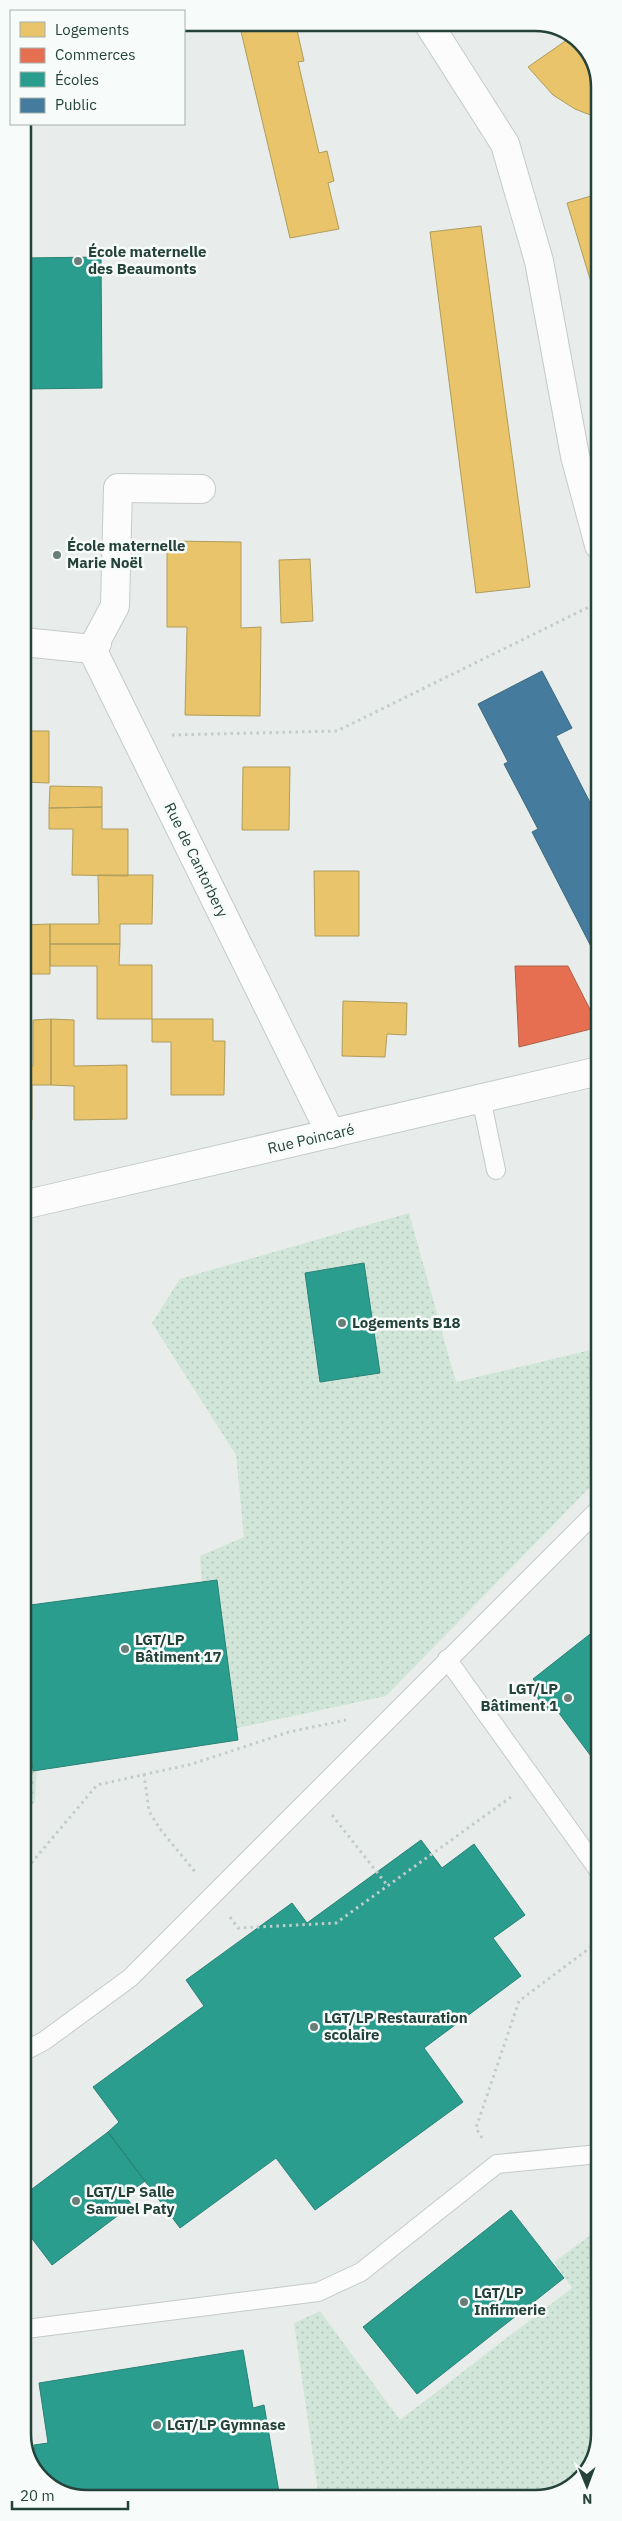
<svg xmlns="http://www.w3.org/2000/svg" width="622" height="2521" font-family="'IBM Plex Sans',sans-serif">
	<style>
		.grass { fill: url(#grass-dots) }
		.homes { fill: #e9c46a; stroke: #ae9d5c }
		.shops { fill: #e76f51; stroke: #ac624a }
		.schools { fill: #2a9d8f; stroke: #288276 }
		.public { fill: #457b9d; stroke: #3b6a7f }
		.lines { fill: none; stroke-linecap: round; stroke-linejoin: round }
		.lane-casing { stroke: #c5cac8; stroke-width: 20 }
		.street-casing { stroke: #c5cac8; stroke-width: 30 }
		.secondary-casing { stroke: #c3cbc8; stroke-width: 30 }
		.path { stroke: #c3ccca; stroke-width: 3; stroke-dasharray: 2.5 4; stroke-linecap: butt }
		.lane { stroke: #fcfcfc; stroke-width: 18 }
		.street { stroke: #fcfcfc; stroke-width: 28 }
		.secondary { stroke: #fcfcfc; stroke-width: 28 }
		.poi-dot { fill: #697e78; stroke: #f7fbf9; stroke-width: 2 }
		.labels { text-anchor: middle; stroke-width: 5; stroke-linejoin: round; paint-order: stroke }
		.poi-label { font-size: 15px; font-weight: bold; fill: #24423a; stroke: #f7fbf9; text-anchor: start }
		.street-label { font-size: 15px; fill: #24423a; stroke: #f7fbf9 }
		.rim { fill: none; stroke: #24423a; stroke-width: 2.5 }
	</style>
	<defs>
		<pattern id="grass-dots" width="8" height="8" patternUnits="userSpaceOnUse" patternTransform="scale(1.25)"><rect width="8" height="8" fill="#d1e6d8"/><path d="M2 2h.1M6 6h.1" fill="none" stroke="#b3c6ba" stroke-width="1.8" stroke-linecap="round"/></pattern>
	</defs>
	<rect width="100%" height="100%" fill="#e8edeb"/>
	<path class="grass" d="M409 1213 456 1382 599 1348V1478L386 1696 214 1733 200 1556 244 1537 236 1455 152 1323 180 1279Z
		M43 1661 35 1801 23 1818V1664Z
		M599 2229V2434L584 2476 547 2497 319 2498 294 2323 320 2311 400 2420 572 2288 554 2262Z"/>
	<path class="homes" d="M239 23H288L290 31 297 30 304 61 298 62 319 153 327 151 334 181 328 183 339 229 290 238Z
		M571 37 580 41 598 75V118L575 109 553 95 528 67Z
		M598 194V290L594 292 567 203Z
		M481 226 530 587 476 593 430 232Z
		M167 541 241 542V628L261 627 260 716 185 715 187 627H167Z
		M310 559 313 621 281 623 279 560Z
		M23 731H49V783L23 782Z
		M243 767H290L289 830H242Z
		M50 786 102 787V807L49 808Z
		M102 807V829H128V876L72 875 73 829H49V808Z
		M314 871H359V936H315Z
		M98 875H153L152 924H120V944H50V924H99Z
		M50 924V974H23V925Z
		M50 944H120L119 965H152V1019H97V966H50Z
		M343 1001 407 1003 406 1035 387 1034 385 1057 342 1056Z
		M51 1019V1085H32V1120H23V1066H33V1020Z
		M51 1019 74 1020V1066L127 1065V1119L74 1120V1086L51 1085Z
		M152 1019H213V1041H225L224 1095H171V1042H152Z"/>
	<path class="shops" d="M515 966H568L599 1027 519 1047Z"/>
	<path class="schools" d="M101 257 102 388 23 389V258Z
		M364 1263 380 1373 320 1382 305 1273Z
		M217 1580 238 1740 33 1771 23 1691V1606Z
		M594 1631 599 1637V1767L553 1705 547 1710 532 1691 538 1685 533 1679Z
		M421 1840 442 1868 474 1844 525 1915 493 1938 521 1976 424 2048 463 2102 315 2210 276 2158 180 2228 108 2132 119 2122 93 2087 204 2006 186 1980 292 1903 307 1923Z
		M108 2132 145 2181 125 2196 132 2205 52 2265 24 2228V2195Z
		M511 2210 564 2278 417 2394 363 2327Z
		M243 2350 253 2408 264 2405 280 2498H83L44 2482 38 2471 34 2445 48 2443 39 2383Z"/>
	<path class="public" d="M542 671 572 728 556 736 599 820V962L532 832 538 829 504 764 508 762 478 704Z"/>
	<g class="lines">
		<defs>
			<path id="lane" d="M481 1098 496 1170
				M447 1659 599 1871
				M23 2052 44 2041 130 1978 599 1509
				M26 2329 318 2292 361 2272 497 2164 599 2154"/>
			<path id="street" d="M428 23 505 144 539 261 575 456 599 545
				M23 642 92 649 331 1134
				M97 643 92 649 115 606 118 488 201 489"/>
			<path id="secondary" d="M23 1205 599 1071"/>
		</defs>
		<use href="#lane" class="lane-casing"/>
		<use href="#street" class="street-casing"/>
		<use href="#secondary" class="secondary-casing"/>
		<path class="path" d="M172 735 337 731 599 602
			M144 1774 149 1811 160 1829 196 1873
			M332 1815 387 1885
			M23 1873 97 1785 192 1764 289 1732 346 1720
			M230 1917 238 1928 336 1923 511 1797
			M482 2138 476 2128 519 2001 599 1941"/>
		<use href="#lane" class="lane"/>
		<use href="#street" class="street"/>
		<use href="#secondary" class="secondary"/>
	</g>
	<g class="poi-dot">
		<circle cx="78" cy="261" r="5"/>
		<circle cx="57" cy="555" r="5"/>
		<circle cx="342" cy="1323" r="5"/>
		<circle cx="125" cy="1649" r="5"/>
		<circle cx="568" cy="1698" r="5"/>
		<circle cx="314" cy="2027" r="5"/>
		<circle cx="76" cy="2201" r="5"/>
		<circle cx="464" cy="2302" r="5"/>
		<circle cx="157" cy="2425" r="5"/>
	</g>
	<g class="labels">
		<g class="poi-label">
			<text x="88" y="257">École maternelle<tspan x="88" dy="17">des Beaumonts</tspan></text>
			<text x="67" y="551">École maternelle<tspan x="67" dy="17">Marie Noël</tspan></text>
			<text x="352" y="1328">Logements B18</text>
			<text x="135" y="1645">LGT/LP<tspan x="135" dy="17">Bâtiment 17</tspan></text>
			<text x="558" y="1694" text-anchor="end">LGT/LP<tspan x="558" dy="17">Bâtiment 1</tspan></text>
			<text x="324" y="2023">LGT/LP Restauration<tspan x="324" dy="17">scolaire</tspan></text>
			<text x="86" y="2197">LGT/LP Salle<tspan x="86" dy="17">Samuel Paty</tspan></text>
			<text x="474" y="2298">LGT/LP<tspan x="474" dy="17">Infirmerie</tspan></text>
			<text x="167" y="2430">LGT/LP Gymnase</text>
		</g>
		<g class="street-label">
			<text transform="translate(196 860) rotate(64)" y="5">Rue de Cantorbery</text>
			<text transform="translate(311 1139) rotate(-13)" y="5">Rue Poincaré</text>
		</g>
	</g>
	<path d="M0 0H622V2521H0ZM87 31H535A56 56 0 0 1 591 87V2434A56 56 0 0 1 535 2490H87A56 56 0 0 1 31 2434V87A56 56 0 0 1 87 31Z" fill="#f7fbf9" fill-rule="evenodd"/>
	<path class="rim" d="M87 31H535A56 56 0 0 1 591 87V2434A56 56 0 0 1 535 2490H87A56 56 0 0 1 31 2434V87A56 56 0 0 1 87 31Z"/>
	<rect x="10" y="10" width="175" height="115" fill="#f7fbf9" stroke="#a3b1ad"/>
	<rect x="20" y="22" width="25" height="15" fill="#e9c46a" stroke="#a3b1ad"/>
	<text x="55" y="35" font-size="15" fill="#24423a">Logements</text>
	<rect x="20" y="48" width="25" height="15" fill="#e76f51" stroke="#a3b1ad"/>
	<text x="55" y="60" font-size="15" fill="#24423a">Commerces</text>
	<rect x="20" y="72" width="25" height="15" fill="#2a9d8f" stroke="#a3b1ad"/>
	<text x="55" y="85" font-size="15" fill="#24423a">Écoles</text>
	<rect x="20" y="98" width="25" height="15" fill="#457b9d" stroke="#a3b1ad"/>
	<text x="55" y="110" font-size="15" fill="#24423a">Public</text>
	<g transform="translate(587 2486) rotate(179)" stroke="#f7fbf9" stroke-width="4" paint-order="stroke">
	<path d="M0-4L9 19L0 12L-9 19Z" fill="#24423a"/>
	<text y="-8" font-size="14" font-weight="bold" text-anchor="middle" fill="#24423a">N</text>
	</g>
	<path d="M12 2501v8h116v-8" fill="none" stroke="#24423a" stroke-width="2.5"/>
	<text x="20" y="2501" font-size="15" fill="#24423a" stroke="#f7fbf9" stroke-width="4" paint-order="stroke">20 m</text>
</svg>
